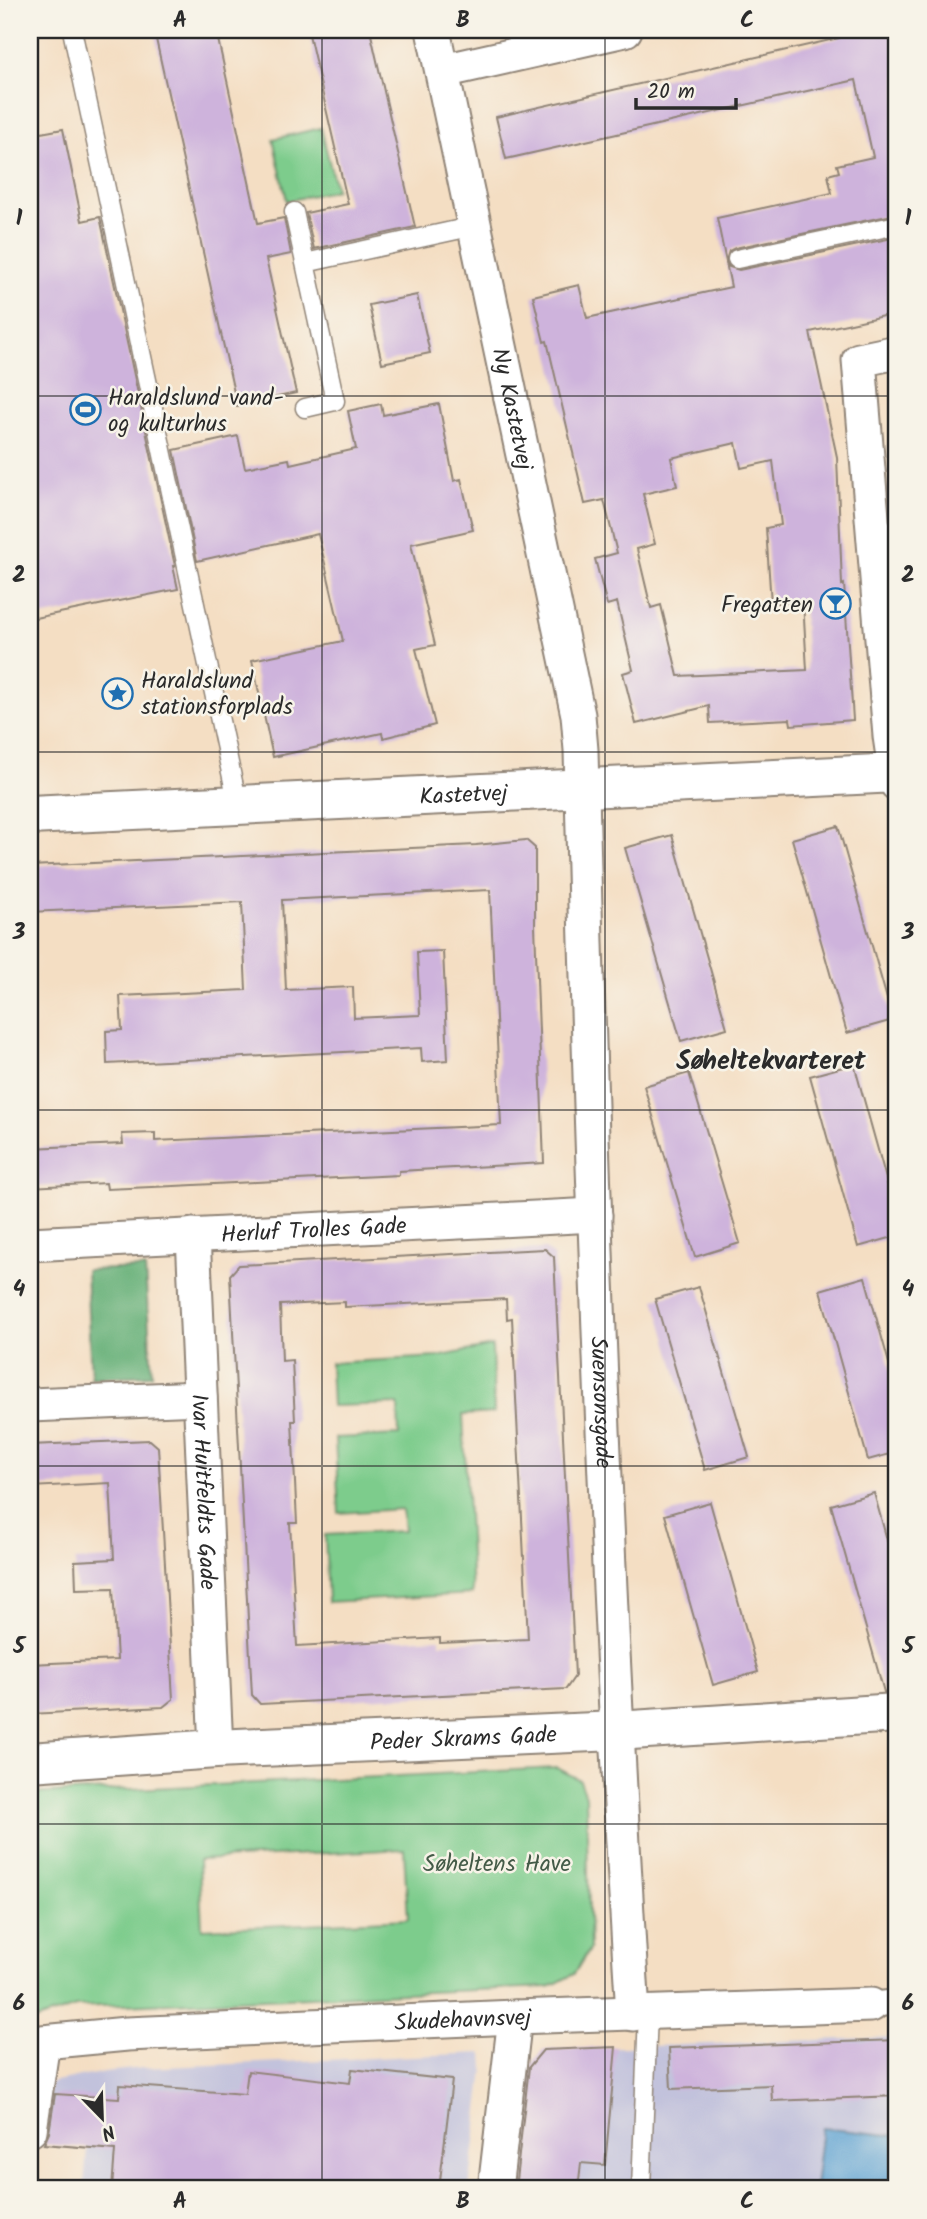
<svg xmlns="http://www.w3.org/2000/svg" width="927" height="2219" font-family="Kalam,sans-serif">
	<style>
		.industrial { fill: #c2c2dc }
		.green { fill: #7dcc8c; stroke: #547c5c; stroke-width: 2; fill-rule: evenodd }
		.forest { fill: #66b078; stroke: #486e52; stroke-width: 2 }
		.water { fill: #5ea3d3; stroke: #44677f; stroke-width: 2 }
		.building { fill: #ceb3dc; fill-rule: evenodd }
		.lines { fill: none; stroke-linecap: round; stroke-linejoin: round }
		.service-casing { stroke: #908477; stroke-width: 21 }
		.pedestrian-casing { stroke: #908477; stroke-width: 28 }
		.minor-casing { stroke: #908477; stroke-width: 37 }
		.tertiary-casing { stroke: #908477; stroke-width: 42 }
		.service { stroke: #fff; stroke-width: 18 }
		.pedestrian { stroke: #fff; stroke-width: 24 }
		.minor { stroke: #fff; stroke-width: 33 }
		.tertiary { stroke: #fff; stroke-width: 38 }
		.grid { fill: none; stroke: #2b2b2b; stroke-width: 2; stroke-opacity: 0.55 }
		.labels { text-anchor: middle; stroke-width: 5; stroke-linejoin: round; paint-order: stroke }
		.poi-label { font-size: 23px; fill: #2b2b2b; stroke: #f7f3e8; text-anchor: start }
		.street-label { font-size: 23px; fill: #2b2b2b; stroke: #f7f3e8 }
		.park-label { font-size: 23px; fill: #445b48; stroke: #f7f3e8 }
		.quarter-label { font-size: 26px; font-weight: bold; fill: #2b2b2b; stroke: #f7f3e8 }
		.neatline { fill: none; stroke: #2b2b2b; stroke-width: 2.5 }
		.grid-label { font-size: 23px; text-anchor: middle; font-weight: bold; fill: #2b2b2b }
	</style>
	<rect width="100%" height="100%" fill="#f7f3e8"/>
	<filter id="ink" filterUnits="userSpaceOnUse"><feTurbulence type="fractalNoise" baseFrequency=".0143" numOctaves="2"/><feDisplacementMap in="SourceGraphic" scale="14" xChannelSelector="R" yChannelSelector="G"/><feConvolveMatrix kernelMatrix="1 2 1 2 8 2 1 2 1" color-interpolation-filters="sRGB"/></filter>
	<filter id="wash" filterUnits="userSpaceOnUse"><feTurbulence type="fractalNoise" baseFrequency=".00686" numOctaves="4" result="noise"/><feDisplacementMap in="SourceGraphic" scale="28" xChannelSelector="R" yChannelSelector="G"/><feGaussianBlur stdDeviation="1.57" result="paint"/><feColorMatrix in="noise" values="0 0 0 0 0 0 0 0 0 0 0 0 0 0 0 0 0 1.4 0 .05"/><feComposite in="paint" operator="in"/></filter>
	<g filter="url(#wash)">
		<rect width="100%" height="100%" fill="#f4dec3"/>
		<path class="industrial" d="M897 2037V2136L822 2128 815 2187 832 2189H515L529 2067 543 2050Z
			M483 2053 484 2070 469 2189H211L218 2092 120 2085 112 2189H84L87 2147 44 2144 50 2083 105 2072 143 2068Z"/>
		<path class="green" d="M321 128 336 190 287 201 273 139Z
			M492 1346 494 1413 463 1415 472 1594 328 1602 325 1535 404 1531 402 1509 339 1513 335 1438 399 1435 398 1404 332 1406 330 1363 437 1357Z
			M557 1768 580 1780 586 1796 590 1948 574 1974 549 1987 76 2007 30 2022V1794ZM404 1849 408 1919 202 1929 199 1860Z"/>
		<path class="forest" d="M145 1268 152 1375 91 1378 86 1270Z"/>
		<path class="water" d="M822 2128 897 2136V2189L815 2187Z"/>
		<g id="blocks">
			<path class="building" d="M154 30H216L258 223 284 218 291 254 266 259 296 393 237 406Z
				M308 30H370L415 227 314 249 306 213 348 204Z
				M837 30H890L897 63V214L735 248 729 251 726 261 729 267 739 270 897 237V313L810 332 837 457 842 585 844 584 853 720 791 725 790 719 710 723 709 706 636 724 623 673 633 670 617 602 607 605 595 559 617 553 604 500 585 504 547 341 544 342 533 296 579 285 587 318 731 287 717 218 832 193 828 175 839 172 837 165 873 157 856 80 506 159 496 117 839 38ZM736 443 741 468 773 461 781 525 766 528 771 604 803 601 807 670 678 676 661 605 651 608 637 549 655 544 643 494 677 486 671 458Z
				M63 129 82 221 100 217 175 566H173L178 589 30 619V135Z
				M417 295 430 353 382 363 369 305Z
				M381 404 383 415 439 404 454 481 461 479 473 530 411 544 435 645 416 649 435 725 383 738 382 733 273 757 252 660 343 641 318 534 197 561 174 450 238 436 245 468 289 459 290 464 356 449 348 411Z
				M838 826 893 1020 847 1033 792 839Z
				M672 835 727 1028 681 1041 625 848Z
				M526 840 535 848V926L544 1163 399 1171V1175L174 1186 107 1189 106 1183 30 1187V1148L123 1144 122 1134 155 1133V1141L501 1125 490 890 282 900 286 990 353 987 354 1018 420 1015 417 952 443 951 448 1060 422 1062 421 1048 107 1064 106 1031 122 1030 120 996 246 990 242 902 30 912V866L476 845Z
				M854 1064 897 1218V1236L858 1247 810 1076Z
				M689 1073 740 1243 695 1257 644 1086Z
				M545 1249 554 1257 575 1676 566 1689 260 1704 252 1695 230 1275 239 1265ZM506 1299 507 1319 512 1318 528 1639 440 1643V1638L297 1646 290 1523H297L292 1421H295L292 1360 282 1361 280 1305 345 1302V1307Z
				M865 1277 897 1392V1452L868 1460 820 1290Z
				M699 1287 749 1457 705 1470 655 1299Z
				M150 1440 158 1447 173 1699 163 1707 30 1714V1664L117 1660 113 1588 76 1589 75 1561 114 1559 110 1483 30 1487V1445Z
				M874 1493 897 1576V1691L884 1692 831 1505Z
				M710 1502 758 1672 713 1685 665 1515Z
				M897 2040V2096L772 2101 771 2085 671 2089 669 2048Z
				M616 2047 605 2165 581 2163 578 2189H515L529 2067 543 2050Z
				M352 2069 452 2080 439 2189H112L115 2150 44 2144 49 2133 55 2094 119 2098 120 2085 245 2094 248 2071 350 2083Z"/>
		</g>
	</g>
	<g filter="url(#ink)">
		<use href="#blocks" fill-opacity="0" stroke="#908477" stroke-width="2"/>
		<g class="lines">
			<defs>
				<path id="service" d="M72 30 238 805
					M294 212 335 401 305 408
					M737 259 897 225
					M305 263 475 226
					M641 2189 648 2013"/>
				<path id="pedestrian" d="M871 2005 897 2002"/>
				<g id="minor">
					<path id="s1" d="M433 30 578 715 581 750C591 1172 607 1594 633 2014"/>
					<path d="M443 71 625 30"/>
					<path d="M897 352 859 360 890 736 897 784"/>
					<path id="s2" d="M193 1235 216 1749"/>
					<path id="s3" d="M30 1244 595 1215"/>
					<path d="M30 1405 200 1398"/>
					<path id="s4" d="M30 2046 43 2042 127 2034 515 2017 871 2005"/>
					<path d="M30 2130 43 2042"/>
					<path d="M495 2189 515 2017"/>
				</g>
				<g id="tertiary">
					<path id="s5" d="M30 815 897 773"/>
					<path id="s6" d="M30 1762 216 1749 616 1731 897 1713"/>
				</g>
			</defs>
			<use href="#service" class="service-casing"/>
			<use href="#pedestrian" class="pedestrian-casing"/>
			<use href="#minor" class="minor-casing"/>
			<use href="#tertiary" class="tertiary-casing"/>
			<use href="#service" class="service"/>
			<use href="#pedestrian" class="pedestrian"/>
			<use href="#minor" class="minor"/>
			<use href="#tertiary" class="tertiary"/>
		</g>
	</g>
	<path class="grid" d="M322 30V2189M605 30V2189M30 396H897M30 752H897M30 1110H897M30 1466H897M30 1824H897"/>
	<defs>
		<symbol id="stadium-ring" viewBox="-11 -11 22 22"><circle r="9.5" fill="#f7f3e8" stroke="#1f6fb2" stroke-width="1.5"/><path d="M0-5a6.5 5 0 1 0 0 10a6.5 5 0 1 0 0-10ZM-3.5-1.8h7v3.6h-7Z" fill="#1f6fb2"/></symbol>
		<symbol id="bar-ring" viewBox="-11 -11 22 22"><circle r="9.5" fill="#f7f3e8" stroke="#1f6fb2" stroke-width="1.5"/><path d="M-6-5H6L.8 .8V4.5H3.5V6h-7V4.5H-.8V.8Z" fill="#1f6fb2"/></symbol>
		<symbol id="sight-ring" viewBox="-11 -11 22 22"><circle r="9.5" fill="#f7f3e8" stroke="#1f6fb2" stroke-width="1.5"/><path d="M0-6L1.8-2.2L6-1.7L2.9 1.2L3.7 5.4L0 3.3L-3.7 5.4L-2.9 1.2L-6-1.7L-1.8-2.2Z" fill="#1f6fb2"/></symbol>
	</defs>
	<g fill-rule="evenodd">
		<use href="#stadium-ring" x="68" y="392" width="35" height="35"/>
		<use href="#bar-ring" x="818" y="586" width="35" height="35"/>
		<use href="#sight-ring" x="100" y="676" width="35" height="35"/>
	</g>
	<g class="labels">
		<g class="poi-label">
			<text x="108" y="405">Haraldslund vand-<tspan x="108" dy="26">og kulturhus</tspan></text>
			<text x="813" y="612" text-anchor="end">Fregatten</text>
			<text x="141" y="688">Haraldslund<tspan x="141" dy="26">stationsforplads</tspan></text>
		</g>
		<g class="street-label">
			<text dy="8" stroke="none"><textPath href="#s1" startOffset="387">Ny Kastetvej</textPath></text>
			<text dy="8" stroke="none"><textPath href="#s5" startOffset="434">Kastetvej</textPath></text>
			<text dy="8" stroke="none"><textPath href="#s3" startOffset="284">Herluf Trolles Gade</textPath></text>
			<text dy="8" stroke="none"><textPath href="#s1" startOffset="1388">Suensonsgade</textPath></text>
			<text dy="8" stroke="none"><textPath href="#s2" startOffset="257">Ivar Huitfeldts Gade</textPath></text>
			<text dy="8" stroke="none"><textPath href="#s6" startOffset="434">Peder Skrams Gade</textPath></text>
			<text dy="8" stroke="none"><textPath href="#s4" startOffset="434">Skudehavnsvej</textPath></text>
		</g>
		<g class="park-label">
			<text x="497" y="1871">Søheltens Have</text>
		</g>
		<g class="quarter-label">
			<text x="771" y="1069">Søheltekvarteret</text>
		</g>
	</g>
	<rect width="927" height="2219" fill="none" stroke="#f7f3e8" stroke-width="77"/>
	<g transform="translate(102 2118) rotate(157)" stroke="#f7f3e8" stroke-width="5" paint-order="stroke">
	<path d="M0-5L12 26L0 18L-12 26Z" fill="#2b2b2b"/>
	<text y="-10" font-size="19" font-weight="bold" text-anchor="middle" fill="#2b2b2b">N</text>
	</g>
	<path d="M636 98v10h100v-10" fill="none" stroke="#2b2b2b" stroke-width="3.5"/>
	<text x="647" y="98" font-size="21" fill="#2b2b2b" stroke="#f7f3e8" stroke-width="5" paint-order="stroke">20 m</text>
	<rect x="38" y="38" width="850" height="2142" class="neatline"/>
	<g class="grid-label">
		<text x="180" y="27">A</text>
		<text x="463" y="27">B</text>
		<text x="747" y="27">C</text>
		<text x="19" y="225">1</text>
		<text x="908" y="225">1</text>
		<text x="19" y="582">2</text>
		<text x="908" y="582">2</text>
		<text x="19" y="939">3</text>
		<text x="908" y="939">3</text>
		<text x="19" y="1296">4</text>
		<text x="908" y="1296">4</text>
		<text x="19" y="1653">5</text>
		<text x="908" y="1653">5</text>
		<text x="19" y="2010">6</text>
		<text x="908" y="2010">6</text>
		<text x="180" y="2208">A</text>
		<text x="463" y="2208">B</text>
		<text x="747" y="2208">C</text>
	</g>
</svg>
